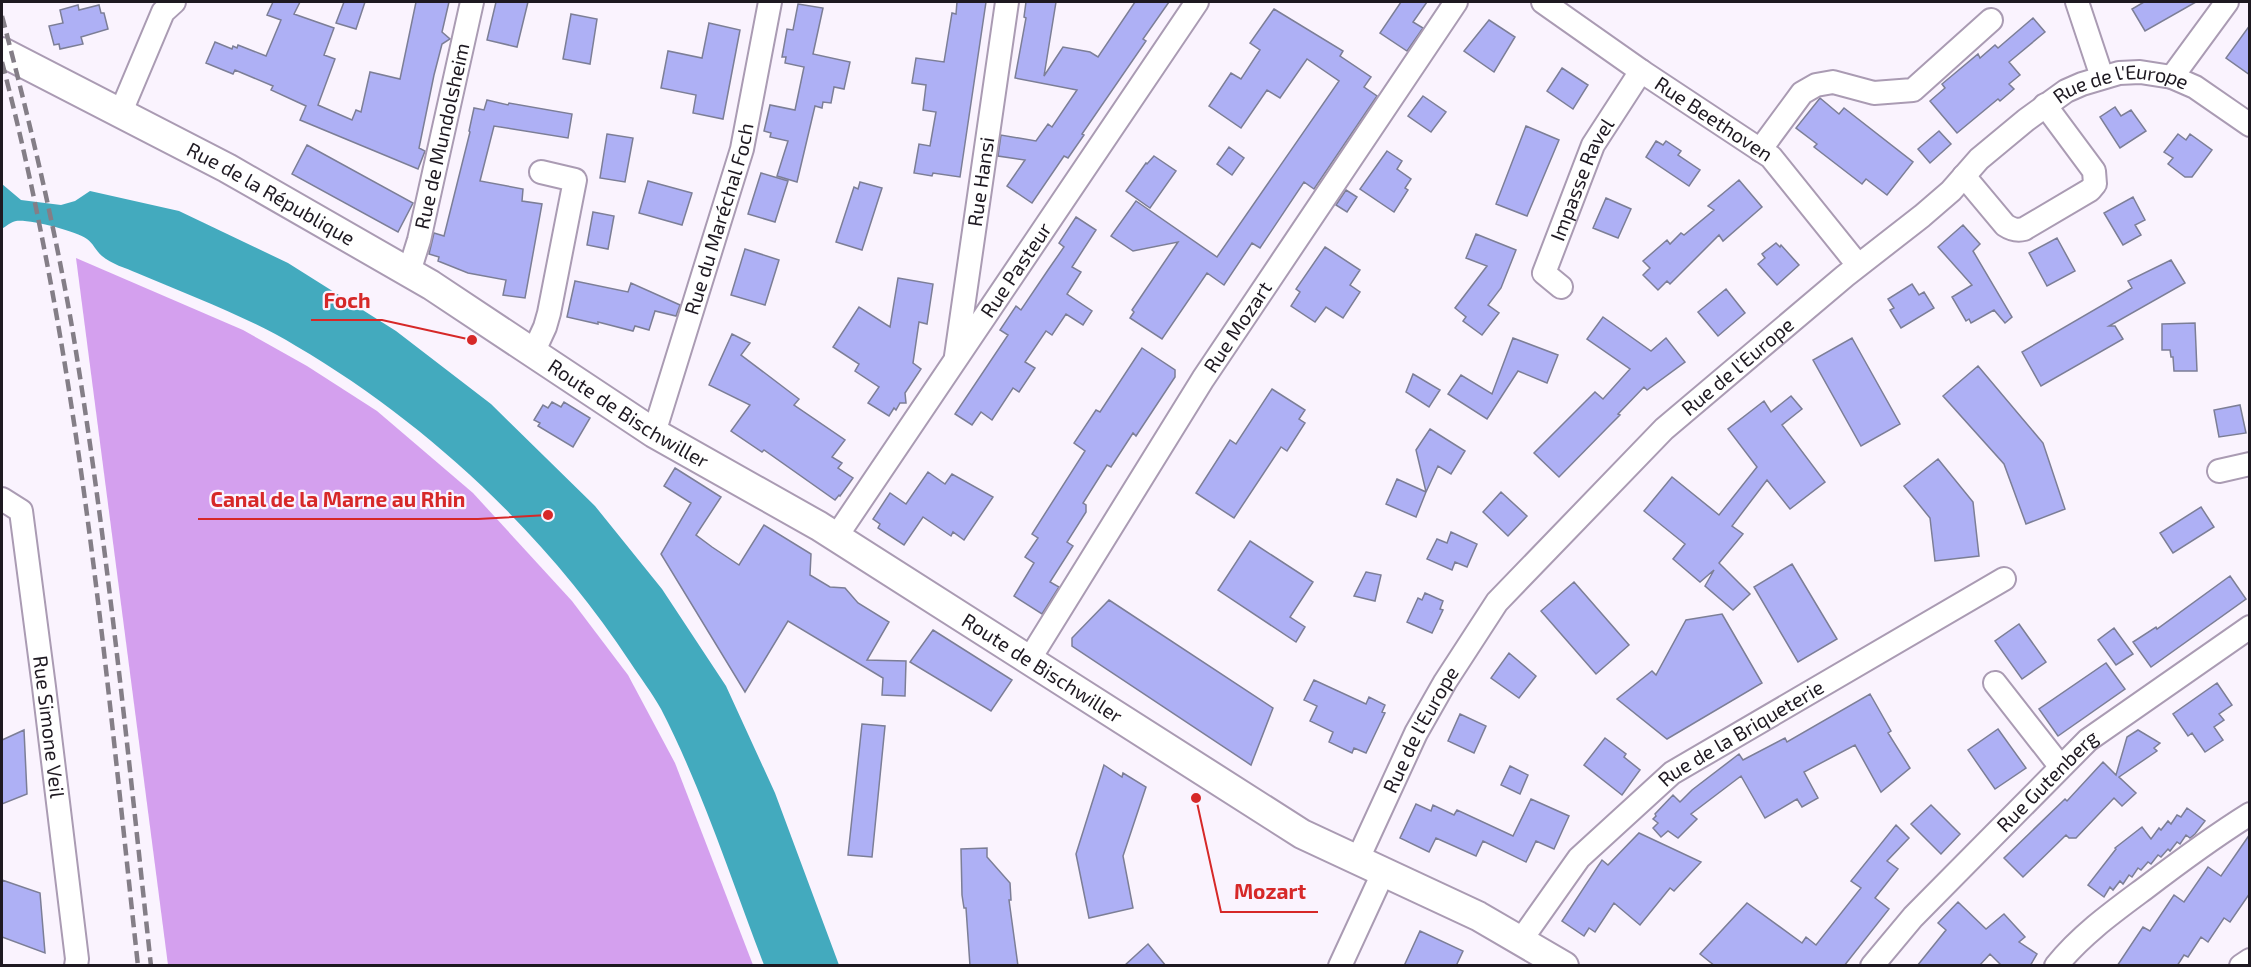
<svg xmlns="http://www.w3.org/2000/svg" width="2251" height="967" font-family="'Exo 2',sans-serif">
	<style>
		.forest { fill: #d4a0ee }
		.water { fill: #43aabe }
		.building { fill: #aeb0f5; stroke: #7c7e96; stroke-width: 1.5 }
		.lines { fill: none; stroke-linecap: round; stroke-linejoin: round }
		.minor-casing { stroke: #aa9bb3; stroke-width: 26 }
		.major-casing { stroke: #aa9bb3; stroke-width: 32 }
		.minor { stroke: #fff; stroke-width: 22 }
		.major { stroke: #fff; stroke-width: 28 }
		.rail { stroke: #847e87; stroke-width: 4.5; stroke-dasharray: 12 6; stroke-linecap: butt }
		.labels { text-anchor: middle; stroke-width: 4.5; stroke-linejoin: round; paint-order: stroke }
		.street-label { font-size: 20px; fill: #1e1921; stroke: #faf3fe }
		.leader { fill: none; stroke: #d62828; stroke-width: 2 }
		.callout-dot { fill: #d62828; stroke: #faf3fe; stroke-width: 2 }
		.callout-label { font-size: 21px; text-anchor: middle; font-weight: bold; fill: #d62828; stroke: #faf3fe; stroke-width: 4.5; stroke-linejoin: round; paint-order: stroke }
	</style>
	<rect width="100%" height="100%" fill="#faf3fe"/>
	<path class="forest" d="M76 258 243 330 307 366 377 411 473 493 572 601 628 675 675 763 753 965H168Z"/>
	<path class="water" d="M2 184 21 200 61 205 75 201 90 191 179 211 288 263 396 331 491 404 595 506 662 589 726 686 775 793 839 965H764C731 879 703 791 661 709 652 693 640 677 630 662 547 535 426 422 296 346 246 316 191 296 137 273 126 268 111 264 102 256 96 251 93 243 87 239 76 231 29 219 16 221 11 222 6 226 2 229Z"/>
	<path class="building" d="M273 2H300L294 14 334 28 324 55 335 59 318 105 352 120 356 110 361 112 370 72 400 79 416 2H449L442 32 450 39 442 44 434 75 419 148 425 151 418 169 300 120 306 106 271 90 273 86 235 70 233 74 206 63 215 42 232 49 233 46 237 48 238 45 266 56 281 20 267 15Z
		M344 2H365L356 29 336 23Z
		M496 2H528L517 47 487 40Z
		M957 2H986L960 177 933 173 932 176 914 173 919 144 930 146 936 112 923 110 926 85 912 83 916 58 944 62 952 13 956 14Z
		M1026 2H1056L1044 76 1063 47 1090 52 1098 57 1135 2H1169L1143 39 1146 41 1082 134 1084 135 1068 158 1064 156 1032 203 1007 186 1025 160 998 156 1001 135 1036 141 1048 124 1052 127 1077 90 1015 78 1026 18 1024 17Z
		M1401 2H1427L1413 22 1423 28 1407 51 1380 33Z
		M2144 2H2196L2145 31 2132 9Z
		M798 4 823 8 813 54 850 62 844 89 834 87 831 103 823 102 822 108 815 106 797 182 777 176 788 141 770 137 771 133 764 131 770 105 795 110 804 67 785 63 786 57H782L787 29 793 30Z
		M78 5 79 10 99 5 101 13H104L108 29 81 37 83 44 60 49 59 44 54 45 49 26 63 23 60 10Z
		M1274 9 1343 51 1340 56 1371 77 1364 87 1377 96 1314 189 1304 182 1260 248 1252 243 1224 285 1207 273 1162 339 1130 318 1134 312 1132 310 1178 242 1133 251 1111 236 1136 201 1217 257 1339 81 1307 59 1280 98 1267 90 1241 128 1209 106 1231 73 1241 79 1260 50 1250 43Z
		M571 14 597 19 590 64 563 59Z
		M2033 18 2045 32 2009 62 2020 75 2009 84 2014 89 2000 101 1998 99 1957 133 1930 101 1945 88 1942 84 1978 54 1980 58 1995 45 1998 48Z
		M1489 20 1515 37 1494 72 1464 51Z
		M709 23 740 30 723 119 693 113 696 95 661 88 668 51 702 58Z
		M2250 25V75L2226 58Z
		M1562 68 1588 85 1573 109 1547 91Z
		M1423 96 1446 112 1431 132 1408 116Z
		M1820 98 1839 114 1844 108 1913 162 1887 195 1866 179 1862 184 1814 147 1817 144 1796 128Z
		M487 100 508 105 509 103 572 114 568 138 494 126 480 181 523 189 522 201 542 204 525 298 503 295 506 280 468 273 438 261 439 257 429 254 434 233 444 236 470 132 469 131 474 108 484 110Z
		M2115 107 2121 116 2131 110 2146 131 2120 148 2100 117Z
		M1526 126 1559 140 1527 216 1496 204Z
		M1939 131 1951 144 1930 163 1918 149Z
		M607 134 633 138 625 182 600 178Z
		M2178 134 2186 140 2190 134 2212 150 2192 177H2185L2168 164 2173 158 2164 152Z
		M1656 141 1663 145 1666 141 1681 151 1678 155 1700 170 1689 186 1646 157Z
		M307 145 413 203 398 232 292 174Z
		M1229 147 1244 158 1232 175 1217 164Z
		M1387 151 1402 161 1397 169 1411 179 1405 188 1408 190 1394 212 1360 189Z
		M1154 156 1176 171 1150 208 1126 191 1146 163 1147 164Z
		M761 173 788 181 775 222 748 214Z
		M1739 180 1762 207 1723 241 1719 235 1670 284 1667 281 1658 290 1643 275 1650 268 1643 261 1667 240 1670 244 1681 233 1684 235 1714 210 1708 206Z
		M648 181 692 193 682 225 639 213Z
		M860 182 882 188 862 250 836 242 854 187 858 189Z
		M1346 190 1357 197 1347 212 1336 205Z
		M2133 197 2145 220 2135 225 2141 235 2123 245 2104 213Z
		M1606 198 1631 209 1618 238 1593 228Z
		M593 212 614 216 608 249 587 245Z
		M1076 217 1096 230 1072 267 1081 272 1067 294 1092 311 1083 325 1066 314 1052 335 1046 331 1025 362 1035 368 1019 392 1013 388 992 420 981 412 972 425 955 414 1008 335 1000 330 1016 306 1021 310 1048 270 1064 247 1059 243Z
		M1963 225 1980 244 1973 251 2012 317 2005 323 1994 310 1971 323 1969 319 1966 321 1952 297 1972 285 1938 247Z
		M1476 234 1516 250 1501 288 1488 305 1499 313 1482 335 1463 321 1466 317 1455 308 1487 266 1466 258Z
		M2057 238 2075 271 2047 286 2029 253Z
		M1776 243 1780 247 1781 245 1799 265 1777 285 1758 264 1765 258 1762 254Z
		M1325 247 1360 270 1350 285 1360 292 1343 318 1326 307 1315 322 1291 306 1300 292 1296 289Z
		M745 249 779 260 765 305 731 295Z
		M2171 260 2185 283 2109 326H2115L2123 339 2041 386 2022 352 2132 288 2128 281Z
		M898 278 933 284 927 324 919 322 913 363 921 369 905 393 906 403H900L896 410 894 408 889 416 868 403 879 387 855 371 859 364 833 347 859 307 890 327Z
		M575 281 628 292 631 283 680 305 676 316 655 311 649 330 635 326 633 331 598 322V324L567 317Z
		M1912 284 1919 295 1924 292 1934 308 1901 328 1890 310 1894 308 1888 299Z
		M1726 289 1745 313 1718 336 1698 312Z
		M1603 317 1651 351 1666 338 1685 362 1647 390 1644 387 1618 414 1620 415 1611 424 1559 477 1534 453 1595 392 1603 399 1630 369 1587 339Z
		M2195 323 2197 371H2174L2173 357H2171L2170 350H2162V324Z
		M732 334 750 343 741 355 799 399 794 405 845 440 832 457 842 463 838 468 853 478 840 496 839 495 835 500 764 450 762 452 731 431 750 405 709 385Z
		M1513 338 1558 355 1547 383 1518 371 1487 419 1448 394 1461 375 1492 394Z
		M1852 338 1900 424 1861 446 1813 360Z
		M1142 348 1175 370V377L1136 436 1133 433 1111 467 1107 465 1083 503 1086 505V512L1067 542 1073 546 1050 582 1059 587 1042 614 1014 596 1034 563 1025 557 1038 538 1032 534 1085 451 1074 443 1096 410 1100 412Z
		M1978 366 2043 443 2065 509 2026 524 2004 464 1943 396Z
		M1413 374 1440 390 1429 407 1406 392Z
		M1272 389 1305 410 1299 419 1305 423 1287 451 1281 447 1234 518 1196 493 1230 440 1236 444Z
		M1791 396 1802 409 1782 425 1825 482 1790 509 1767 480 1732 526 1743 534 1719 563 1750 594 1733 610 1705 586 1714 570 1700 582 1673 559 1685 544 1644 511 1672 477 1719 515 1757 467 1728 429 1764 401 1771 412Z
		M552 402 561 407 564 402 590 418 573 447 538 426 540 423 534 420 543 405 548 408Z
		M2240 405 2246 433 2219 437 2214 410Z
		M1430 429 1465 451 1451 474 1438 466 1426 492 1416 450Z
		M1938 459 1973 502 1979 556 1935 561 1930 518 1904 486Z
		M675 468 721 497 696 535 712 547 739 565 764 525 811 554 810 575 830 587 845 588 858 603 889 622 867 660 906 661 905 696 882 695 883 678 788 621 745 692 661 554 691 503 664 486Z
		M928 472 945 484 952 474 993 497 964 540 953 532 951 536 923 517 904 545 878 528 880 524 873 519 890 493 906 504Z
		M1397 479 1426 492 1416 517 1386 504Z
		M1501 492 1527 516 1508 536 1483 512Z
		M2201 507 2214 527 2173 553 2160 533Z
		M1451 532 1477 544 1467 567 1455 562 1452 570 1427 559 1437 539 1447 543Z
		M1250 541 1313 582 1290 617 1305 627 1296 642 1218 590Z
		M1792 564 1837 639 1798 662 1754 587Z
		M1366 572 1381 575 1375 601 1354 596Z
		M2230 576 2246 599 2151 667 2133 642 2156 627 2157 629Z
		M1574 582 1629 645 1596 674 1541 611Z
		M1425 593 1443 601 1440 609 1443 610 1432 633 1407 622 1418 598 1422 600Z
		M1109 600 1273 708 1251 765 1072 646V638Z
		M1722 614 1762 683 1667 739 1617 699 1652 671 1656 675 1686 620Z
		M2019 624 2046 662 2022 679 1995 641Z
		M2114 628 2133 654 2116 665 2098 640Z
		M933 630 1012 680 991 711 910 662Z
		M1509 653 1536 676 1519 698 1491 678Z
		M2106 663 2125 689 2058 736 2039 709Z
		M1314 680 1366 704 1369 697 1385 705 1382 712 1385 713 1366 753 1354 748 1352 753 1329 742 1333 732 1310 721 1317 706 1304 700Z
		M2217 683 2232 705 2219 714 2224 720 2214 727 2223 740 2205 752 2192 733 2188 736 2173 714Z
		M1870 694 1891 731 1888 733 1910 768 1881 792 1855 745 1804 772 1818 798 1802 807 1797 799 1765 818 1741 776 1691 814 1697 819 1678 838 1668 831 1661 837 1653 828 1658 823 1653 819 1656 816 1655 814 1673 795 1680 802 1692 790 1739 754 1743 760 1785 738 1787 742Z
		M1460 714 1486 726 1474 753 1448 741Z
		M862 724 885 726 872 857 848 855Z
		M1998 729 2026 768 1995 789 1968 750Z
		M24 730 27 794 2 804V740Z
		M2138 730 2160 743 2154 748 2157 751 2119 777 2136 793 2122 806 2114 798 2076 838H2069L2066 835 2023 877 2004 858 2065 799 2067 801 2103 762 2116 775 2127 737Z
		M1605 738 1626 754 1624 757 1640 770 1622 795 1584 765Z
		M1104 765 1122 777 1123 773 1146 787 1123 856 1133 908 1089 918 1076 854Z
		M1510 766 1528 775 1520 794 1501 785Z
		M1531 799 1569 816 1554 849 1536 841 1526 862 1483 841 1476 856 1436 838 1429 852 1400 838 1416 804 1431 811 1433 805 1454 815 1457 810 1513 836Z
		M1931 805 1960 834 1941 854 1911 824Z
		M2187 808 2205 821 2195 834 2190 838 2186 835 2180 844 2177 842 2170 851 2168 849 2161 857 2158 855 2151 864 2148 862 2141 870 2138 868 2132 877 2129 875 2123 884 2120 881 2113 890 2110 887 2104 897 2088 885 2116 849 2115 848 2142 827 2151 839 2159 828 2161 830 2168 821 2171 824 2177 815 2181 817Z
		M1896 825 1909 838 1887 861 1898 869 1875 898 1889 909 1844 966H1715L1700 954 1747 903 1802 943 1806 937 1816 945 1861 888 1851 881Z
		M1639 833 1701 862 1674 891 1670 888 1640 925 1614 903 1595 932 1589 928 1584 936 1562 921 1602 860 1608 865Z
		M2250 834V893L2230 922 2224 918 2208 942 2201 937 2188 957 2184 955 2177 966H2117L2143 927 2150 931 2174 895 2184 902 2208 867 2221 876Z
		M987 848V857L1010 883 1011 900H1009L1018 966H970L966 908H964L962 895 961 849Z
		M2 880 40 893 45 953 2 937Z
		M1958 902 1986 929 2004 914 2025 937 2019 942 2037 954 2030 966H2002L1990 954 1979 966H1917L1946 930 1938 923Z
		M1420 931 1463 951 1456 966H1404Z
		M1148 944 1166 966H1124Z"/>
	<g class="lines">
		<defs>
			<g id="minor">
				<path id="s1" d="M1543 2 1641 71 1771 157 1858 265"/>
				<path d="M2077 2 2102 77"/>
				<path d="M2172 77 2227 2"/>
				<path d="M120 114 163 12 174 2"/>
				<path d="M1760 150 1802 93 1816 85 1833 82 1874 93 1913 90 1991 20"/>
				<path d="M1964 176 2005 225C2011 229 2016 231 2024 229L2090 190 2095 184 2094 171 2045 105"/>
				<path id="s2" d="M409 272 419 240 472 2"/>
				<path id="s3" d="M1561 287 1544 273 1593 145 1641 71"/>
				<path d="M533 353 545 327 549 313 575 180 541 172"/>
				<path id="s4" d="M956 356 1007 2"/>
				<path id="s5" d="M654 433 742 149 770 2"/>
				<path d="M2219 471 2250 464"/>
				<path id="s6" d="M2 499 21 511 44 687 77 959 76 966"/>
				<path id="s7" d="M836 537 1197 2"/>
				<path id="s8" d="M1029 660 1203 379 1456 2"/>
				<path d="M1995 683 2060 766"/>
				<path id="s9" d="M1357 861 1416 733 1445 682 1497 602 1664 429 1845 276 1922 216 1951 191 1979 159 2026 120 2066 91 2082 84 2119 73 2140 72 2172 77 2195 87 2250 125"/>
				<path id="s10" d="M1521 940 1579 858 1672 773 2004 579"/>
				<path d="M1340 966 1383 873"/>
				<path id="s11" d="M1872 966 1913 917 2088 740 2250 627"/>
				<path d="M2056 966C2081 935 2113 912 2144 889 2178 863 2213 837 2250 814"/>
				<path d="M2241 966 2250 960"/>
			</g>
			<g id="major">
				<path id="s12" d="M2 52 227 168 431 285 654 433 819 526 1302 834 1478 916 1564 966"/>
			</g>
		</defs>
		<use href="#minor" class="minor-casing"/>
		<use href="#major" class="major-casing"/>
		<use href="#minor" class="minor"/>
		<use href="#major" class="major"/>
		<path class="rail" d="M2 16C29 119 54 223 72 327 107 539 128 753 151 966
			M2 62C79 357 105 663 138 966"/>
	</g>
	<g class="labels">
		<g class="street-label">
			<text dy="7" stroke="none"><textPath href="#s9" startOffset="1118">Rue de l'Europe</textPath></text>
			<text dy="7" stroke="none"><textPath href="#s1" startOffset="207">Rue Beethoven</textPath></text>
			<text dy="7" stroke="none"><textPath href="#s2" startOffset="140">Rue de Mundolsheim</textPath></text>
			<text dy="7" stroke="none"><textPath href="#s3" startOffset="123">Impasse Ravel</textPath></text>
			<text dy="7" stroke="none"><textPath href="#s4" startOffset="176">Rue Hansi</textPath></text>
			<text dy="7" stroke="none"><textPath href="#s12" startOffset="304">Rue de la République</textPath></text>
			<text dy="7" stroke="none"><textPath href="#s5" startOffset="224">Rue du Maréchal Foch</textPath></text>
			<text dy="7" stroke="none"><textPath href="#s7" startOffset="322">Rue Pasteur</textPath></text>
			<text dy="7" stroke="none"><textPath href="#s8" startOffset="393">Rue Mozart</textPath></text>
			<text dy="7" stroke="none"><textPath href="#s9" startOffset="632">Rue de l'Europe</textPath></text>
			<text dy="7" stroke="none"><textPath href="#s12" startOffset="724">Route de Bischwiller</textPath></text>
			<text dy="7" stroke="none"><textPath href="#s12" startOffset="1210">Route de Bischwiller</textPath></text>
			<text dy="7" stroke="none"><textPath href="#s6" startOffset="240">Rue Simone Veil</textPath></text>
			<text dy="7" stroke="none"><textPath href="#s9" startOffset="146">Rue de l'Europe</textPath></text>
			<text dy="7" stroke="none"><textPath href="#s10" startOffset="306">Rue de la Briqueterie</textPath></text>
			<text dy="7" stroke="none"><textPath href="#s11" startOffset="255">Rue Gutenberg</textPath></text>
		</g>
	</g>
	<path class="leader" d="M472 340L382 320H311M548 515L478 519H198M1196 798L1221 912H1318"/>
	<g class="callout-dot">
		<circle cx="472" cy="340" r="6"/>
		<circle cx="548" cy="515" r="6"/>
		<circle cx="1196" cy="798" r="6"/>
	</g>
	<g class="callout-label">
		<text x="347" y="308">Foch</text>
		<text x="338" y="507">Canal de la Marne au Rhin</text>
		<text x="1270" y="899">Mozart</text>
	</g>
	<rect width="2251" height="967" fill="none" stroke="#1e1921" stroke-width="6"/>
</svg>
